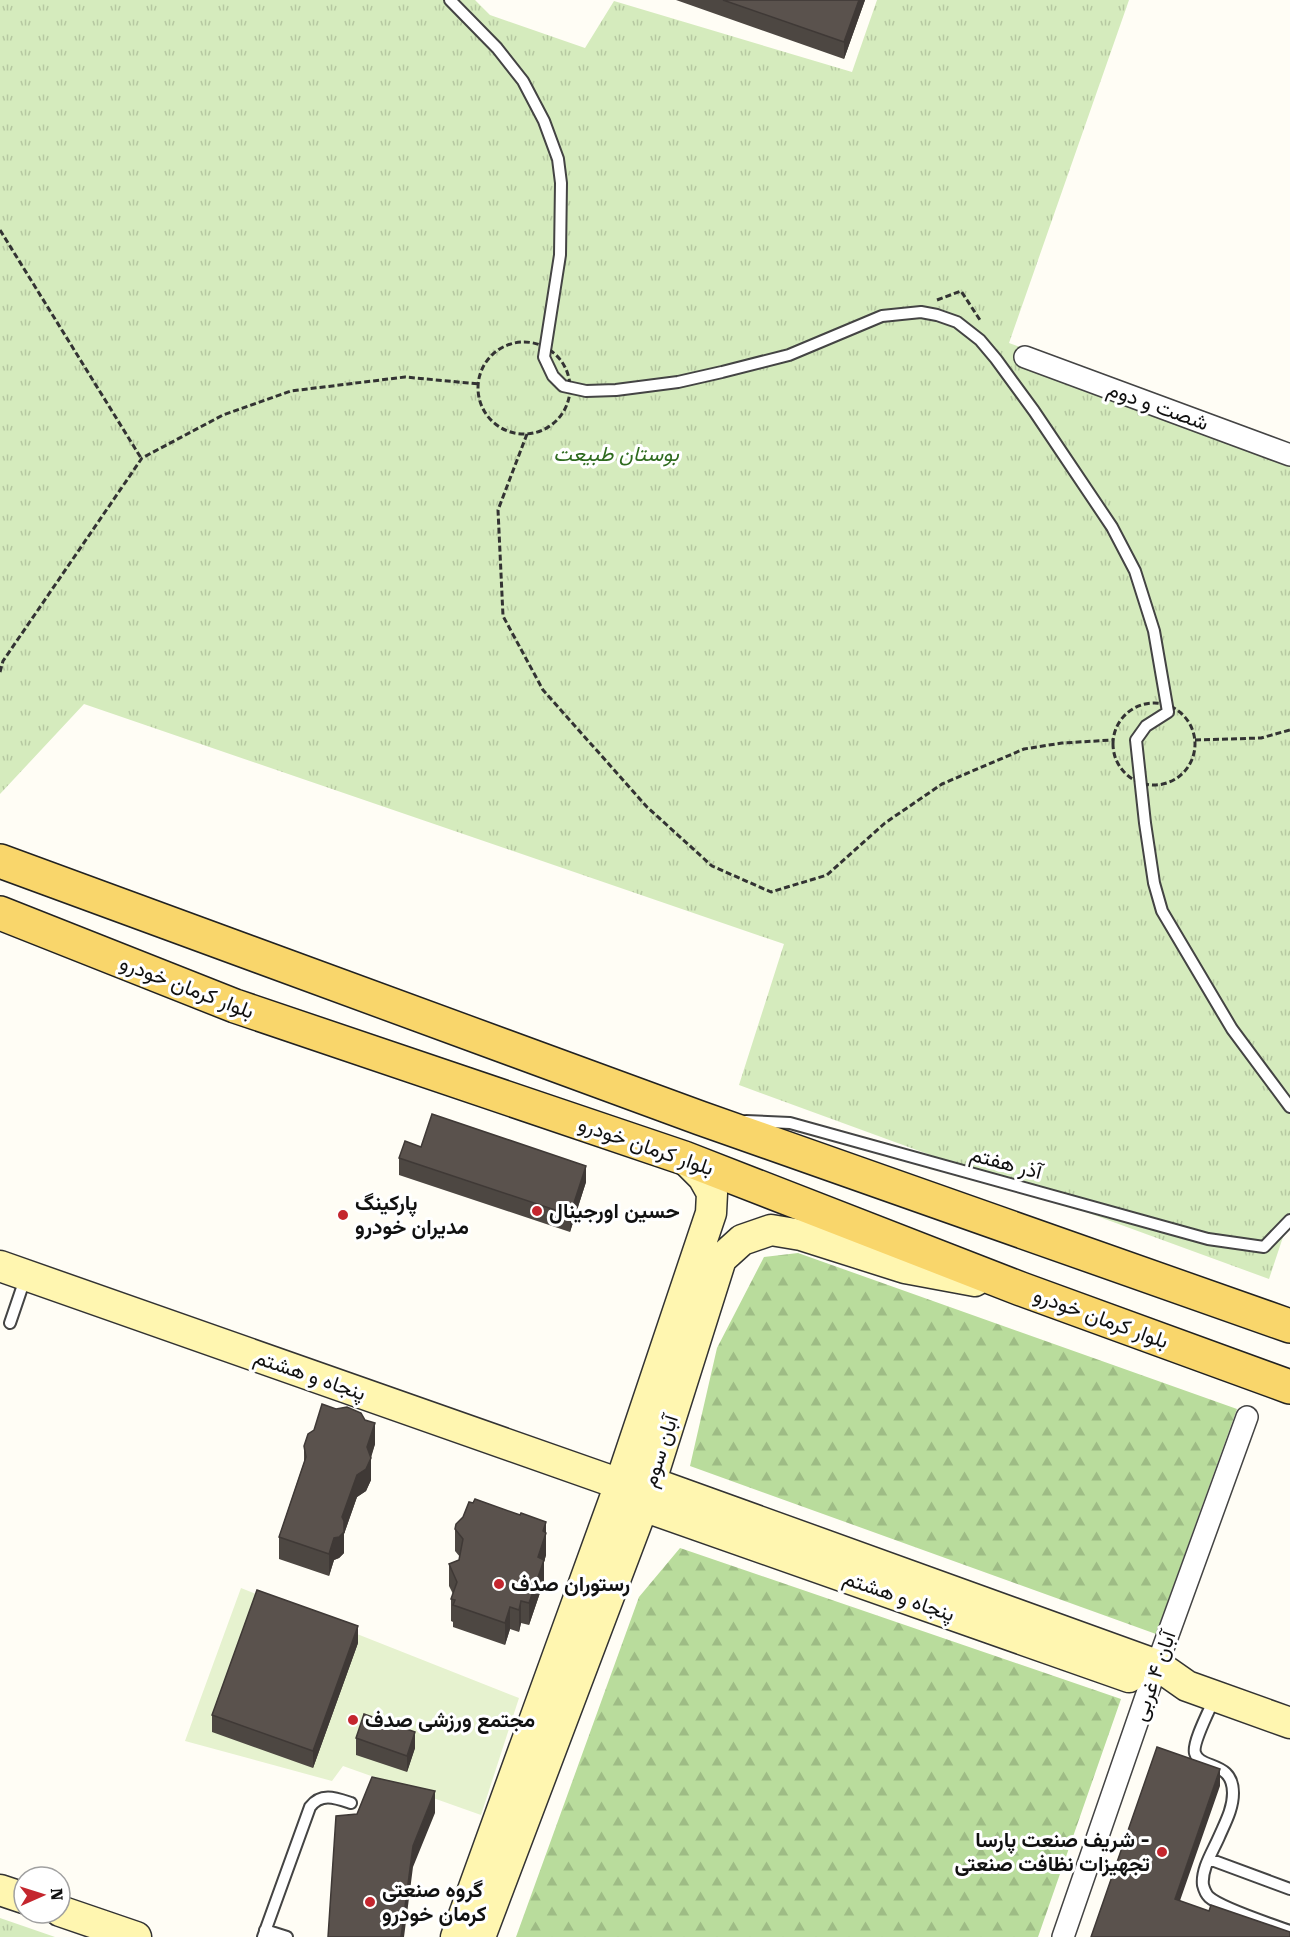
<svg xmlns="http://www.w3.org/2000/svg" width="1290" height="1937" font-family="'Roboto Serif',Vazirmatn,serif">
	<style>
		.forest { fill: url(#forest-firs) }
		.park { fill: url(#park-tufts) }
		.pitch { fill: #e6f2cf }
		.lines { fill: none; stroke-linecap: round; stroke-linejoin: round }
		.lane-casing { stroke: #444; stroke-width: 14 }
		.street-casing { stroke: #444; stroke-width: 24 }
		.secondary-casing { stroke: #333; stroke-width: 33 }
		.primary-casing { stroke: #222; stroke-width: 36 }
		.path { stroke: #333; stroke-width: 3; stroke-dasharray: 6 3; stroke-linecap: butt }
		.lane { stroke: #fff; stroke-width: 10 }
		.street { stroke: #fff; stroke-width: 21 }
		.secondary { stroke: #fff6b0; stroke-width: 30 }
		.primary { stroke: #f9d66b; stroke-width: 33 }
		.wall { fill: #4d4742 }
		.shaded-wall { fill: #3f3936 }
		.building { fill: #5a524d; stroke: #3f3936; stroke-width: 1.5 }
		.poi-dot { fill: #c4262e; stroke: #fff; stroke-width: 2 }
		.labels { text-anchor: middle; stroke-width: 6; stroke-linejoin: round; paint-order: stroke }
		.street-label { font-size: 21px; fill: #111; stroke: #fff }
		.park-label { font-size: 21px; font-style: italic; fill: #2f6b1f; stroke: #fff }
		.poi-label { font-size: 21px; font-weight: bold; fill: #111; stroke: #fff; text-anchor: start }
	</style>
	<defs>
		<pattern id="forest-firs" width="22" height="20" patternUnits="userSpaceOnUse" patternTransform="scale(1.5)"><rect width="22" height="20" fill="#b9dc9c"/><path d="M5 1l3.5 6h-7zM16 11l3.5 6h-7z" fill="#9ebc85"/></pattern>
		<pattern id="park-tufts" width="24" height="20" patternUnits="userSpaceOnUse" patternTransform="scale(1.5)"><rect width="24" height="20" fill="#d5ebbd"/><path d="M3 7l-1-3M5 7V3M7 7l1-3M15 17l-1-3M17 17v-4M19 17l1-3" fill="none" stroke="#b6c8a1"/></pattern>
	</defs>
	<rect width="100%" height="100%" fill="#fffdf5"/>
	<path class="forest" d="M798 1253 1237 1409 1156 1634 690 1466 717 1348 764 1257Z
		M680 1548 1121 1699 1038 1937H516L639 1597Z"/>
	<path class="park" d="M0 0H475L490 15 585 48 614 1 852 72 877 0H1129L1009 343 1290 444V1216L1269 1279 739 1085 784 944 84 704 0 794Z
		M0 1918 55 1937H0Z"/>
	<path class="pitch" d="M241 1588 519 1698 481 1815 343 1766 332 1781 185 1741Z"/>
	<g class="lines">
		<defs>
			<path id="lane" d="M450 0 497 48 523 81 544 121 558 159 561 183 560 255 544 357 553 376 563 386 586 391 616 390 678 382 722 372 789 355 882 316 921 312 937 315 957 322 980 340 996 359 1034 411 1112 527 1135 571 1154 631 1168 712 1146 726 1136 740 1145 823 1154 883 1162 911 1232 1029 1290 1107
				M746 1121 790 1123 1208 1239 1264 1247 1290 1220
				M10 1323 26 1276
				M1215 1697C1210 1709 1192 1743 1195 1753 1200 1770 1233 1760 1233 1793 1233 1809 1225 1823 1219 1837 1213 1851 1201 1869 1203 1885 1204 1889 1206 1894 1209 1897 1221 1908 1273 1925 1290 1931
				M1209 1859 1290 1889
				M265 1930 287 1937
				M263 1937 310 1807C321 1792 336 1798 351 1803"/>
			<path id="street" d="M1025 357 1290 455
				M1063 1937 1157 1665 1247 1417"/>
			<path id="secondary" d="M0 1266 620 1484 650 1482 1157 1665 1187 1686 1290 1723
				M629 1493 643 1506 1129 1677
				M0 1890 24 1898
				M60 1911 136 1937
				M456 1937 620 1484 711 1213 712 1193 703 1177 684 1158
				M480 1937 643 1506 721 1259 742 1240 771 1230 801 1235 905 1268 975 1281"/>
			<path id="primary" d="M0 861 700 1118 1290 1326
				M0 913 235 1006 684 1158 1021 1289 1290 1387"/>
		</defs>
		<use href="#lane" class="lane-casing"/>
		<use href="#street" class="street-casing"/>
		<use href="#secondary" class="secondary-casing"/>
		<use href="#primary" class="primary-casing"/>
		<path class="path" d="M0 230 141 458
			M937 300 961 291 980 320
			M478 388a46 46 0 1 1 92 0a46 46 0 1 1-92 0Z
			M527 434 498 510 503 616 543 690 647 807 712 866 771 892 827 875 885 823 942 784 1024 749 1062 743 1113 740
			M0 672 3 661 142 458 223 415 291 391 405 377 479 384
			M1113 744a41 41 0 1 1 82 0a41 41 0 1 1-82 0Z
			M1195 740 1261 738 1290 730"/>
		<use href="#lane" class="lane"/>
		<use href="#street" class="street"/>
		<use href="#secondary" class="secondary"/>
		<use href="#primary" class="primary"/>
	</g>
	<path class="wall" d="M676 0H865L844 59Z
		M421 1147 586 1182 570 1232 399 1175V1158Z
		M336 1409 375 1444 371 1458V1480L366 1491 357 1497 344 1534V1553L339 1558 334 1560 329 1576 279 1559V1537L304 1462V1446L314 1430Z
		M473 1503 546 1522V1555L544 1562V1581L529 1625 521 1623 519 1632 510 1629 505 1645 453 1627V1622L451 1621V1599L453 1594 449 1586V1564L459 1560 460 1557 455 1551V1529Z
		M358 1643 313 1768 212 1732V1715Z
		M356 1738 415 1748 407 1772 356 1755Z"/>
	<path class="shaded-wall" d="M859 0H865L844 59V42Z
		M586 1166V1182L570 1232V1215Z
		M375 1423V1444L370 1459 371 1458V1480L366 1491 357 1497 344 1534V1553L339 1558 334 1560 329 1576V1554L367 1447Z
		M546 1522V1555L544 1562V1581L529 1625V1603L543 1531Z
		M521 1601V1623L519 1632V1610Z
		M510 1607V1629L505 1645V1623Z
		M358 1626V1643L313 1768V1751Z
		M415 1732V1748L407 1772V1756Z
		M1220 1769V1786L1175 1915V1899Z
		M435 1791V1813L413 1867 404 1937H401L413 1846Z"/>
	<path class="building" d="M723 0H859L844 42Z
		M432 1114 586 1166 570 1215 399 1158 405 1141 421 1147Z
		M322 1404 336 1409 347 1407 361 1413 365 1420 375 1423 367 1447 371 1458 366 1469 357 1475 342 1517 344 1521V1532L339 1537 334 1538 329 1554 279 1537 306 1457 304 1446 308 1434 314 1430Z
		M475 1499 520 1515 521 1513 546 1522 543 1531 546 1533 538 1557 544 1560 529 1603 521 1601 519 1610 510 1607 505 1623 453 1605 455 1600 451 1599 457 1582 449 1564 459 1560 463 1539 455 1529 456 1524 463 1517 469 1502 473 1503Z
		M257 1590 358 1626 313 1751 212 1715Z
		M364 1714 415 1732 407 1756 356 1738Z
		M1157 1747 1220 1769 1175 1899 1209 1911 1211 1905 1290 1932V1937H1091Z
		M372 1777 435 1791 413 1846 401 1937H328L336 1816 357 1814Z"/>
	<g class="poi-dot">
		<circle cx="537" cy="1211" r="6"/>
		<circle cx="343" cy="1215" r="6"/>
		<circle cx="499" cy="1584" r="6"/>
		<circle cx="353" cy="1720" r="6"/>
		<circle cx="1162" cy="1852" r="6"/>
		<circle cx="370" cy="1902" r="6"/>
	</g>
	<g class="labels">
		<g class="street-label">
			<text transform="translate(1158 406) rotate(20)" y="7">شصت و دوم</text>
			<text transform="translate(187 987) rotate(21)" y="7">بلوار کرمان خودرو</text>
			<text transform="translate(646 1146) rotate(19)" y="7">بلوار کرمان خودرو</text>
			<text transform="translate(1006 1163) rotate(15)" y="7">آذر هفتم</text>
			<text transform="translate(1101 1318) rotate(20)" y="7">بلوار کرمان خودرو</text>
			<text transform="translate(310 1375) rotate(19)" y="7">پنجاه و هشتم</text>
			<text transform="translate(660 1451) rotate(-72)" y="7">آبان سوم</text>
			<text transform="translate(899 1596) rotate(19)" y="7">پنجاه و هشتم</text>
			<text transform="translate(1154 1676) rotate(-71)" y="7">آبان ۴ غربی</text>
		</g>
		<g class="park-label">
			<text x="616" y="461">بوستان طبیعت</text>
		</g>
		<g class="poi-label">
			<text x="355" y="1210">پارکینگ<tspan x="355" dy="24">مدیران خودرو</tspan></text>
			<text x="549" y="1218">حسین اورجینال</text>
			<text x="511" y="1591">رستوران صدف</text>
			<text x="365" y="1727">مجتمع ورزشی صدف</text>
			<text x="1150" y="1847" text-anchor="end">شریف صنعت پارسا -<tspan x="1150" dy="24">تجهیزات نظافت صنعتی</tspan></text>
			<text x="382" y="1897">گروه صنعتی<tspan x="382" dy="24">کرمان خودرو</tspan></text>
		</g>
	</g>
	<g transform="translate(42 1895) rotate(87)"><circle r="28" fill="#ffffff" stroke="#a0a0a0" stroke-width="1.5"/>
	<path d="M0-4.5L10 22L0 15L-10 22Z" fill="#c4262e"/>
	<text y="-9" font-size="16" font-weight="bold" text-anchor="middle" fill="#111111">N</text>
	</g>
</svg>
